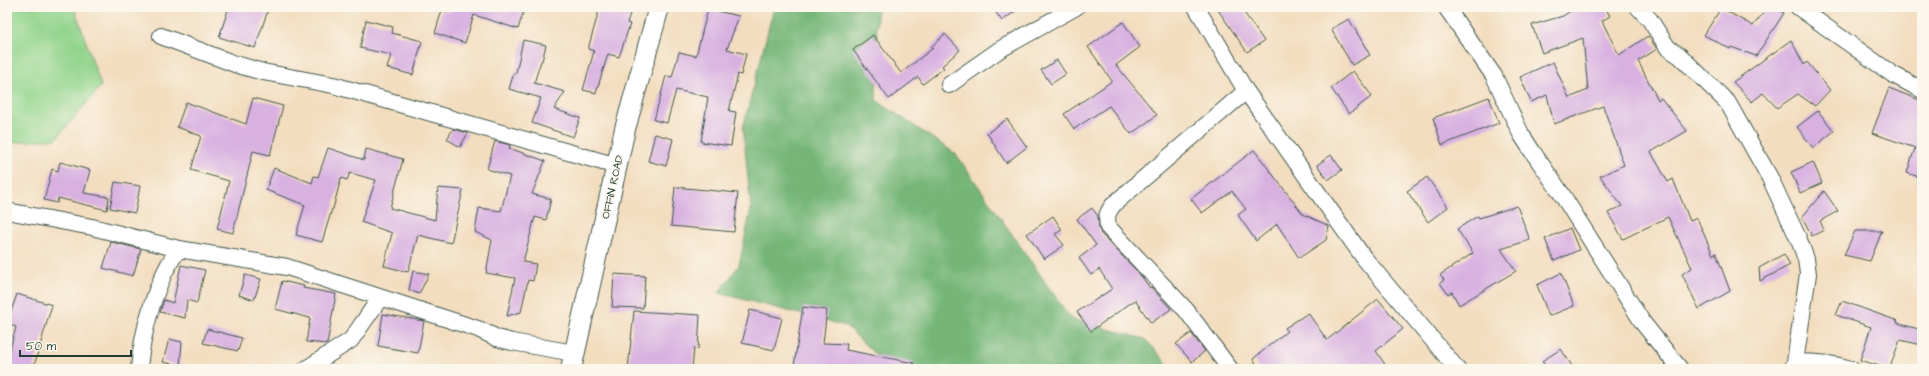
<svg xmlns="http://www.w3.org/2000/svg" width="1929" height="376" font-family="'Architects Daughter',sans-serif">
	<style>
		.green { fill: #92d48c; stroke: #588860 }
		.forest { fill: #75b678; stroke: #4a7a56 }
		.building { fill: #d8b1e1 }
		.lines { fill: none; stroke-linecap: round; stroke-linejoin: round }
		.minor-casing { stroke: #3f5549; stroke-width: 18 }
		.tertiary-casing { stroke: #3f5549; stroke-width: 22 }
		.minor { stroke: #fff; stroke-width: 16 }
		.tertiary { stroke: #fff; stroke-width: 20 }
		.labels { text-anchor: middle; stroke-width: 3; stroke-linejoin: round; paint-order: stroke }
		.street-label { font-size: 11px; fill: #1f3d34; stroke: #fbf7ec }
	</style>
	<rect width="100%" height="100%" fill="#fbf7ec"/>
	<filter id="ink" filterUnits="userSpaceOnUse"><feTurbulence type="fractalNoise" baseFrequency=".025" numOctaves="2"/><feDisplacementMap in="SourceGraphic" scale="8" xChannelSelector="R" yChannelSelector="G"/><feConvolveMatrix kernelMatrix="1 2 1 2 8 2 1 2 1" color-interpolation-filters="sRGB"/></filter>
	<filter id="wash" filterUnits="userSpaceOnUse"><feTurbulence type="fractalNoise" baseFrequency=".012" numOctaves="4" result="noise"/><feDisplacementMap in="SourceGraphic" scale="16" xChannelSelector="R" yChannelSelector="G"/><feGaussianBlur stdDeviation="0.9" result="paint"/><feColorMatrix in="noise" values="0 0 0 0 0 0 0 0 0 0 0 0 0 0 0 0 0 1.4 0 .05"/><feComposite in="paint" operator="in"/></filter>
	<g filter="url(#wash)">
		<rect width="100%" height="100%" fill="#f3ddbf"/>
		<path class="green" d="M7 7H74L101 86 56 139 7 143Z"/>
		<path class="forest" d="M774 7H877L876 100 956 154 1071 319 1145 339 1172 369H890L846 326 719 293 739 265 751 209 743 128Z"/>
		<g id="blocks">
			<path class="building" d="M229 7H269L255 48 219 37Z
				M450 7H525L518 29 474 15 465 43 435 33 442 10 449 12Z
				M600 7H632L627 23 630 24 619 57 608 54 596 93 583 90 594 51 588 49Z
				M992 7H1021L1002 21Z
				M1216 7H1240L1264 41 1247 52Z
				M1576 7H1605L1610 16 1602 21 1619 55 1648 36 1657 49 1638 61 1658 100 1661 98 1687 131 1651 152 1668 182 1673 179 1690 221 1697 218 1713 255 1716 253 1730 291 1699 309 1682 274 1692 268 1668 217 1623 239 1608 213 1622 206 1600 176 1624 165 1603 106 1554 124 1547 95 1531 102 1520 77 1553 62 1569 98 1588 90 1583 38 1542 53 1532 25 1563 16Z
				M1768 7H1774L1784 13 1756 56 1731 47 1730 49 1704 35 1721 8 1753 26Z
				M708 9 739 16 727 49 746 54 741 75 738 74 729 111 736 112 731 146 701 142 708 97 676 90 667 123 654 120 666 76 672 77 679 52 696 56Z
				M1349 19 1370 55 1352 65 1331 29Z
				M366 20 393 27 392 33 422 41 413 75 387 68 391 55 360 48Z
				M1123 22 1140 47 1116 65 1157 115 1131 134 1109 106 1074 129 1064 114 1112 81 1088 47Z
				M945 34 960 50 942 66 944 68 923 84 918 77 889 99 853 50 873 35 901 73 933 48 931 47Z
				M523 40 546 45 542 61H541L534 83 565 92 554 109 580 118 573 137 532 123 541 98 509 89 514 73H516Z
				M1791 40 1804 65 1807 62 1830 90 1815 106 1798 94 1777 108 1763 93 1752 102 1733 82Z
				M1057 60 1066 74 1051 84 1041 70Z
				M1353 71 1372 96 1349 114 1331 88Z
				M1889 88 1922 101V178L1907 173 1915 148 1872 133Z
				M1489 97 1499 123 1442 145 1433 118Z
				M253 98 283 106 270 155 253 151 233 233 217 229 229 181 191 170 201 136 177 127 186 102 246 124Z
				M1818 111 1834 131 1813 148 1797 127Z
				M1007 119 1027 147 1006 163 987 133Z
				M453 129 468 133 460 147 447 139Z
				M655 134 673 139 666 166 648 161Z
				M495 141 510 145 509 148 545 161 532 194 551 199 546 220 535 217 523 262 536 264 533 281 528 280 521 312 507 316 515 278 486 273 492 240 475 232 479 208 501 211 510 176 487 169Z
				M328 148 364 160 366 149 403 159 390 208 435 220 438 188 463 190 451 243 418 235 408 272 384 266 392 233 361 222 376 180 350 173 347 180 341 178 333 209H332L322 242 296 235 305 205 266 190 274 168 312 183 314 176 318 177Z
				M1254 150 1303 214 1329 226 1326 240 1299 258 1277 224 1256 241 1238 215 1246 209 1232 191 1202 213 1191 199Z
				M1331 155 1342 170 1328 180 1317 165Z
				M60 162 90 170 84 193 109 197 107 210 58 198 57 203 44 200 52 169 58 171Z
				M1813 162 1822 183 1800 193 1791 172Z
				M1427 177 1448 207 1428 222 1407 191Z
				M115 182 140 186 135 213 110 208Z
				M675 187 738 193 734 232 671 226Z
				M1824 191 1838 211 1820 221 1824 230 1812 236 1802 217Z
				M1517 206 1530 240 1501 249 1516 271 1459 305 1452 292 1448 294 1440 283 1444 280 1440 275 1473 253 1457 229 1478 216 1479 218Z
				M1092 208 1098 216 1099 228 1101 234 1138 272 1150 288 1151 287 1171 309 1151 323 1135 300 1091 331 1077 312 1112 289 1099 269 1091 275 1079 258 1096 245 1077 219Z
				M1053 216 1062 230 1055 234 1064 245 1044 259 1027 234Z
				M1570 228 1579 250 1554 261 1545 239Z
				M1855 231H1882L1870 261 1844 255Z
				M111 242 141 249 133 276 103 268Z
				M1784 254 1790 265 1760 281 1759 268Z
				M181 265 205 270 197 303 187 300 185 318 160 312 164 300 173 303Z
				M413 271 429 274 419 294 409 290Z
				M1561 273 1574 306 1549 316 1537 285Z
				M614 274 645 276 643 308 612 307Z
				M245 275 261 279 254 300 239 295Z
				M282 281 304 286 303 288 336 294 327 344 306 342 310 318 275 309Z
				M17 294 52 305 33 369H15L7 367V360L16 327 7 323Z
				M1378 299 1403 329 1376 351 1388 369H1260L1253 359 1287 331 1285 328 1308 313 1327 340Z
				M1842 301 1898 321 1897 323 1922 330V345L1900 340 1889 369 1860 360 1871 327 1836 315Z
				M803 307 827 310 823 343 847 344 846 350 914 363V369H810L794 366Z
				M750 310 782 318 774 350 742 343Z
				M634 311 700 315 698 349 694 348 692 369H628Z
				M383 314 424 321 418 353 378 346Z
				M207 329 242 338 238 351 203 343Z
				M1191 333 1205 351 1192 362 1176 344Z
				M169 339 182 342 180 366 163 362Z
				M1561 349 1574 369H1547L1542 361Z"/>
		</g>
	</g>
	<g filter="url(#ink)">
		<use href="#blocks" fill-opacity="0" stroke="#3f5549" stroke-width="1"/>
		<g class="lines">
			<defs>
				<path id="minor" d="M1196 7 1246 91 1364 258 1457 369
					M1446 7 1494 76 1521 134 1532 151 1561 193 1643 323 1680 369
					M1638 7 1650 20 1668 48 1680 56 1728 103 1770 178 1799 240 1806 259 1808 274 1795 362 1792 369
					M1798 7 1892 74 1922 90
					M161 36 235 64 263 72 333 85 617 166
					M949 85 999 50 1076 7
					M7 211 92 227 179 249 287 267 478 329 497 338 512 342 574 353
					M1795 362C1815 362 1832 363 1851 369
					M139 369C142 333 156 278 179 249
					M306 369 351 340 380 298
					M1230 369 1186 310 1108 227C1106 216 1107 212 1115 203L1246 91"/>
				<path id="tertiary" d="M571 369 625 129 659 7"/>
			</defs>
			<use href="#minor" class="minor-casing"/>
			<use href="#tertiary" class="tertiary-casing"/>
			<use href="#minor" class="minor"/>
			<use href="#tertiary" class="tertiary"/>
		</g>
	</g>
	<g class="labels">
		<g class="street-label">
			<text transform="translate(612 187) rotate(-77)" y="4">OFFIN ROAD</text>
		</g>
	</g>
	<rect width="1929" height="376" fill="none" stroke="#fbf7ec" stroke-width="24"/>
	<path d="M20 350v6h111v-6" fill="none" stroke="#1f3d34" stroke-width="2"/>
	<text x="26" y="350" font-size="12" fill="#1f3d34" stroke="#fbf7ec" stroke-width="3" paint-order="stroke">50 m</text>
</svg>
